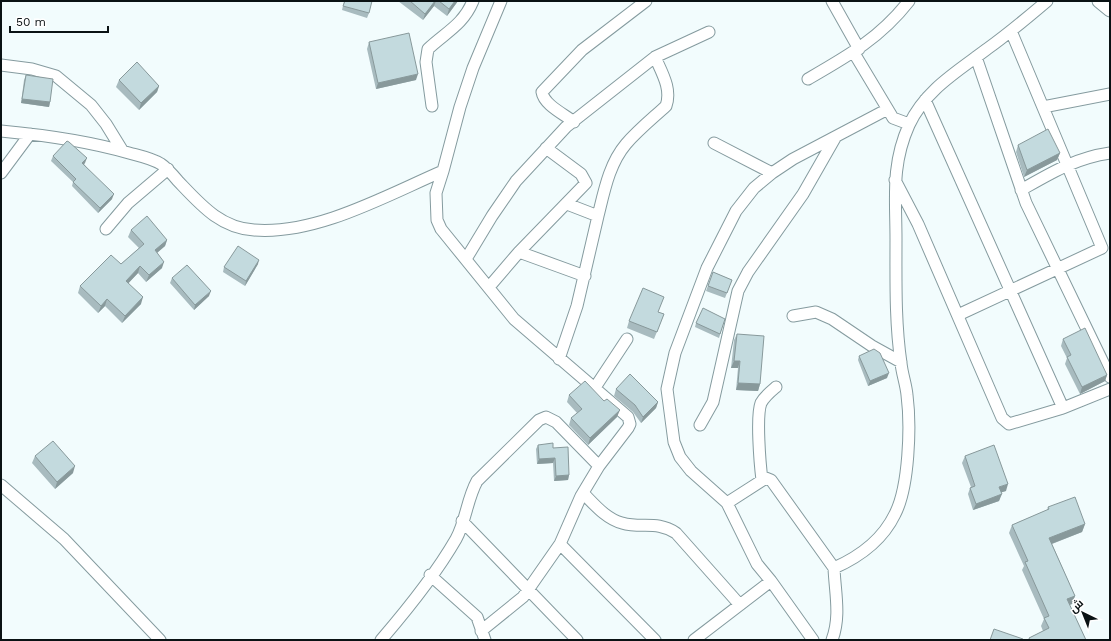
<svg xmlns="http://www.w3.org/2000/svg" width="1111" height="641" font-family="'Work Sans',Cairo,sans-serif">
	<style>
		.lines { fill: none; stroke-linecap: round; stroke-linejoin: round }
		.minor-casing { stroke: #859b9f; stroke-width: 13 }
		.tertiary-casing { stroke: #859b9f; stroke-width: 15 }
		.minor { stroke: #fff; stroke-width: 11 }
		.tertiary { stroke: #fff; stroke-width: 13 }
		.wall { fill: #a8bbbf }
		.shaded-wall { fill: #88999b }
		.building { fill: #c3dade; stroke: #88999b }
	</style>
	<rect width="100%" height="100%" fill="#f2fcfd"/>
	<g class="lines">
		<defs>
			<path id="minor" d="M501 1 473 68 460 107 443 171 436 193 437 220 441 229 514 319 628 417 630 424 628 428 599 466 581 496 560 544 655 640
				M832 1 859 49
				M854 53 893 118 909 124
				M976 57 1026 203 1110 377
				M1 65 32 69 56 76 91 105 106 124 122 150
				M808 79C848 56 880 38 909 1
				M432 106 426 62 428 49C446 32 463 25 473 1
				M1043 107 1110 94
				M574 122C564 114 544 105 542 92L582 50 646 1
				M1 131C44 135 88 141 129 153 140 156 151 158 161 164 167 168 173 175 178 181 200 204 220 228 254 230 317 235 387 195 443 171
				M714 143 772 173
				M1 173 30 134
				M895 180 918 224 1002 418 1009 424 1063 408 925 100
				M1021 190C1051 173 1075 158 1110 153
				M598 216C604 192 609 164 626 144 638 130 653 118 666 106 672 89 662 73 655 57
				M106 229 128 203 168 169
				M519 252 585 276
				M466 259 492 216 516 181 566 127 655 57 709 32
				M489 287 519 252 586 183 581 174 546 148
				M958 315 1102 248 1011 31
				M793 316 816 312 832 319 872 346 901 362
				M559 359 577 306 598 216 567 204
				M594 389 627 339
				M1063 408 1110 389
				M700 425 713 402 738 291 748 272 803 194 835 138
				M762 480C760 464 756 416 761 403 765 396 770 392 776 387
				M1 485 64 539 160 640
				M583 493C594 504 606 519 622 523 642 529 656 520 676 533L740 605
				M727 503 691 471 680 457 674 442 667 389 675 353 707 268 736 211 754 188 772 173 793 159 886 110
				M462 521 577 640
				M430 575 477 617 485 640
				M771 581 757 564 727 503 766 478 771 480 834 568
				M481 631 523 597 560 544
				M381 640C406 611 437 572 456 539 466 521 467 499 477 481L539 420 546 417 556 422 599 466
				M694 640 771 581 813 640
				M832 640C841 616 835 593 834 568 859 557 883 539 895 514 909 487 911 426 907 395 906 384 902 374 901 363 895 322 896 281 896 239 896 198 891 165 909 125 925 90 958 71 987 49 1008 34 1027 18 1047 1"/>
			<path id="tertiary" d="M1099 1 1110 10"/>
		</defs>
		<use href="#minor" class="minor-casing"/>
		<use href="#tertiary" class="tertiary-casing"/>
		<use href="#minor" class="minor"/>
		<use href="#tertiary" class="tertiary"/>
	</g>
	<path class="wall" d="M344 1 369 13 367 18 342 10Z
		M398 1H458L447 16 434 6 423 20Z
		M369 42 416 80 376 89 367 49Z
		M26 75 50 102 49 107 21 103 24 80Z
		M119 80 159 86 157 92 139 110 116 87Z
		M1018 145 1060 153 1057 160 1024 177 1016 152Z
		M53 156 85 163 84 164 112 199 98 213 72 186 73 182 51 161Z
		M131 230 167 240 165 246 157 253 162 268 146 282 138 273 128 283 141 304 122 323 105 306 98 313 78 293 80 286 121 264 139 248 128 237Z
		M258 264 245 286 223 272 224 267Z
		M713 272 732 280 725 298 706 291Z
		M172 278 209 296 194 310 170 283Z
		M658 312 664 314 654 339 627 328 629 321Z
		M725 319 719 338 695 327 696 323Z
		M737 334 760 384 758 391 736 390 738 368H731L734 340Z
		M1063 339 1107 375 1105 381 1080 394 1065 364 1067 358 1061 346Z
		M859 356 887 378 868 386 858 360Z
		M616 389 658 402 656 408 641 423 633 412 614 396Z
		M569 395 604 401 617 417 588 445 569 425 571 418 577 413 567 402Z
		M538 445 553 448 569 475 568 480 554 481 553 463 537 464 536 449Z
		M35 456 73 473 55 489 32 463Z
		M965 456 1006 491 1001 492 999 501 973 510 968 494 970 488 971 487 962 463Z
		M1048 507 1085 524 1082 532 1052 544 1075 596 1072 604 1069 605 1086 640H1028L1029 638 1043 631 1041 626 1044 619 1022 570 1024 566 1009 533 1012 525 1047 510Z"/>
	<path class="shaded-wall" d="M435 1H436L434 6 423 20 425 14Z
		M455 1H458L447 16 449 9Z
		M418 74 416 80 376 89 378 83Z
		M159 86 157 92 139 110 141 103Z
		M22 99 50 102 49 107 21 103Z
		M1060 153 1057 160 1024 177 1027 170Z
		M87 158 85 163 81 167 82 163Z
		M114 194 112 199 98 213 100 208Z
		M167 240 165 246 152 257 155 250Z
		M259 260 258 264 245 286 246 281Z
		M164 262 162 268 146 282 149 275Z
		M140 266 138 273 124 288 126 281Z
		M211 291 209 296 194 310 195 305Z
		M143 297 141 304 122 323 125 316Z
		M107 299 105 306 98 313 101 306Z
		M734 361H740L738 368H731Z
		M889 373 887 378 868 386 870 381Z
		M1107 375 1105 381 1080 394 1082 387Z
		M738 383 760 384 758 391 736 390Z
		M658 402 656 408 641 423 643 417Z
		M620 410 617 417 588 445 590 438Z
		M555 458 553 463 537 464 539 459Z
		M75 466 73 473 55 489 57 482Z
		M569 475 568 480 554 481 556 476Z
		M1008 484 1006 491 996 494 999 487Z
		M1002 494 999 501 973 510 976 504Z
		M1085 524 1082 532 1046 546 1049 538Z
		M1075 596 1072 604 1064 607 1067 599Z"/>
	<path class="building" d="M345 1H372L369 13 343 6Z
		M410 1H435L425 14Z
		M439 1H455L449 9Z
		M409 33 418 74 378 83 369 42Z
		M137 62 159 86 141 103 119 80Z
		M26 75 53 79 50 102 22 99Z
		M1048 129 1060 153 1027 170 1018 145Z
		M67 141 69 142 87 158 82 163 114 194 100 208 73 182 76 179 53 156Z
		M147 216 167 240 155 250 164 262 149 275 140 266 126 281 143 297 125 316 107 299 101 306 80 286 111 255 121 264 144 244 131 230Z
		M238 246 259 260 246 281 224 267Z
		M187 265 211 291 195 305 172 278Z
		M713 272 732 280 727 293 708 286Z
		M643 288 664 297 658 312 664 314 657 332 629 321Z
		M703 308 725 319 720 334 696 323Z
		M1085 328 1107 375 1082 387 1067 357 1071 355 1063 339Z
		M737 334 764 336 760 384 738 383 740 361H734Z
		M874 349 880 353 889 373 870 381 859 356Z
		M630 374 658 402 643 417 635 405 616 389Z
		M585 381 604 401 607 399 620 410 590 438 571 418 582 409 569 395Z
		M53 441 75 466 57 482 35 456Z
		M553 443V448L568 447 569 475 556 476 555 458 539 459 538 445Z
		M994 445 1008 484 999 487 1002 494 976 504 970 488 975 486 965 456Z
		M1075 497 1085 524 1049 538 1075 596 1067 599 1086 640H1030L1029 638 1049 628 1044 618 1049 616 1025 562 1028 561 1012 525 1049 509 1048 507Z
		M994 629 1023 639 1022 640H990Z"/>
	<rect width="1111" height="641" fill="none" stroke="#0a1214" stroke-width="4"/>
	<g transform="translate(1083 613) rotate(317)" stroke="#ffffff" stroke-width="3" paint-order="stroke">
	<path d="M0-3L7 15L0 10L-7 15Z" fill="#0a1214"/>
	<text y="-6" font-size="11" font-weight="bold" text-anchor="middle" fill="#0a1214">ش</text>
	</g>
	<path d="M10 26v6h98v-6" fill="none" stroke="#0a1214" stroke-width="2"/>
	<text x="16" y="26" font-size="12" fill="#0a1214" stroke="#ffffff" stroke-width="3" paint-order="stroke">50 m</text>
</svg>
